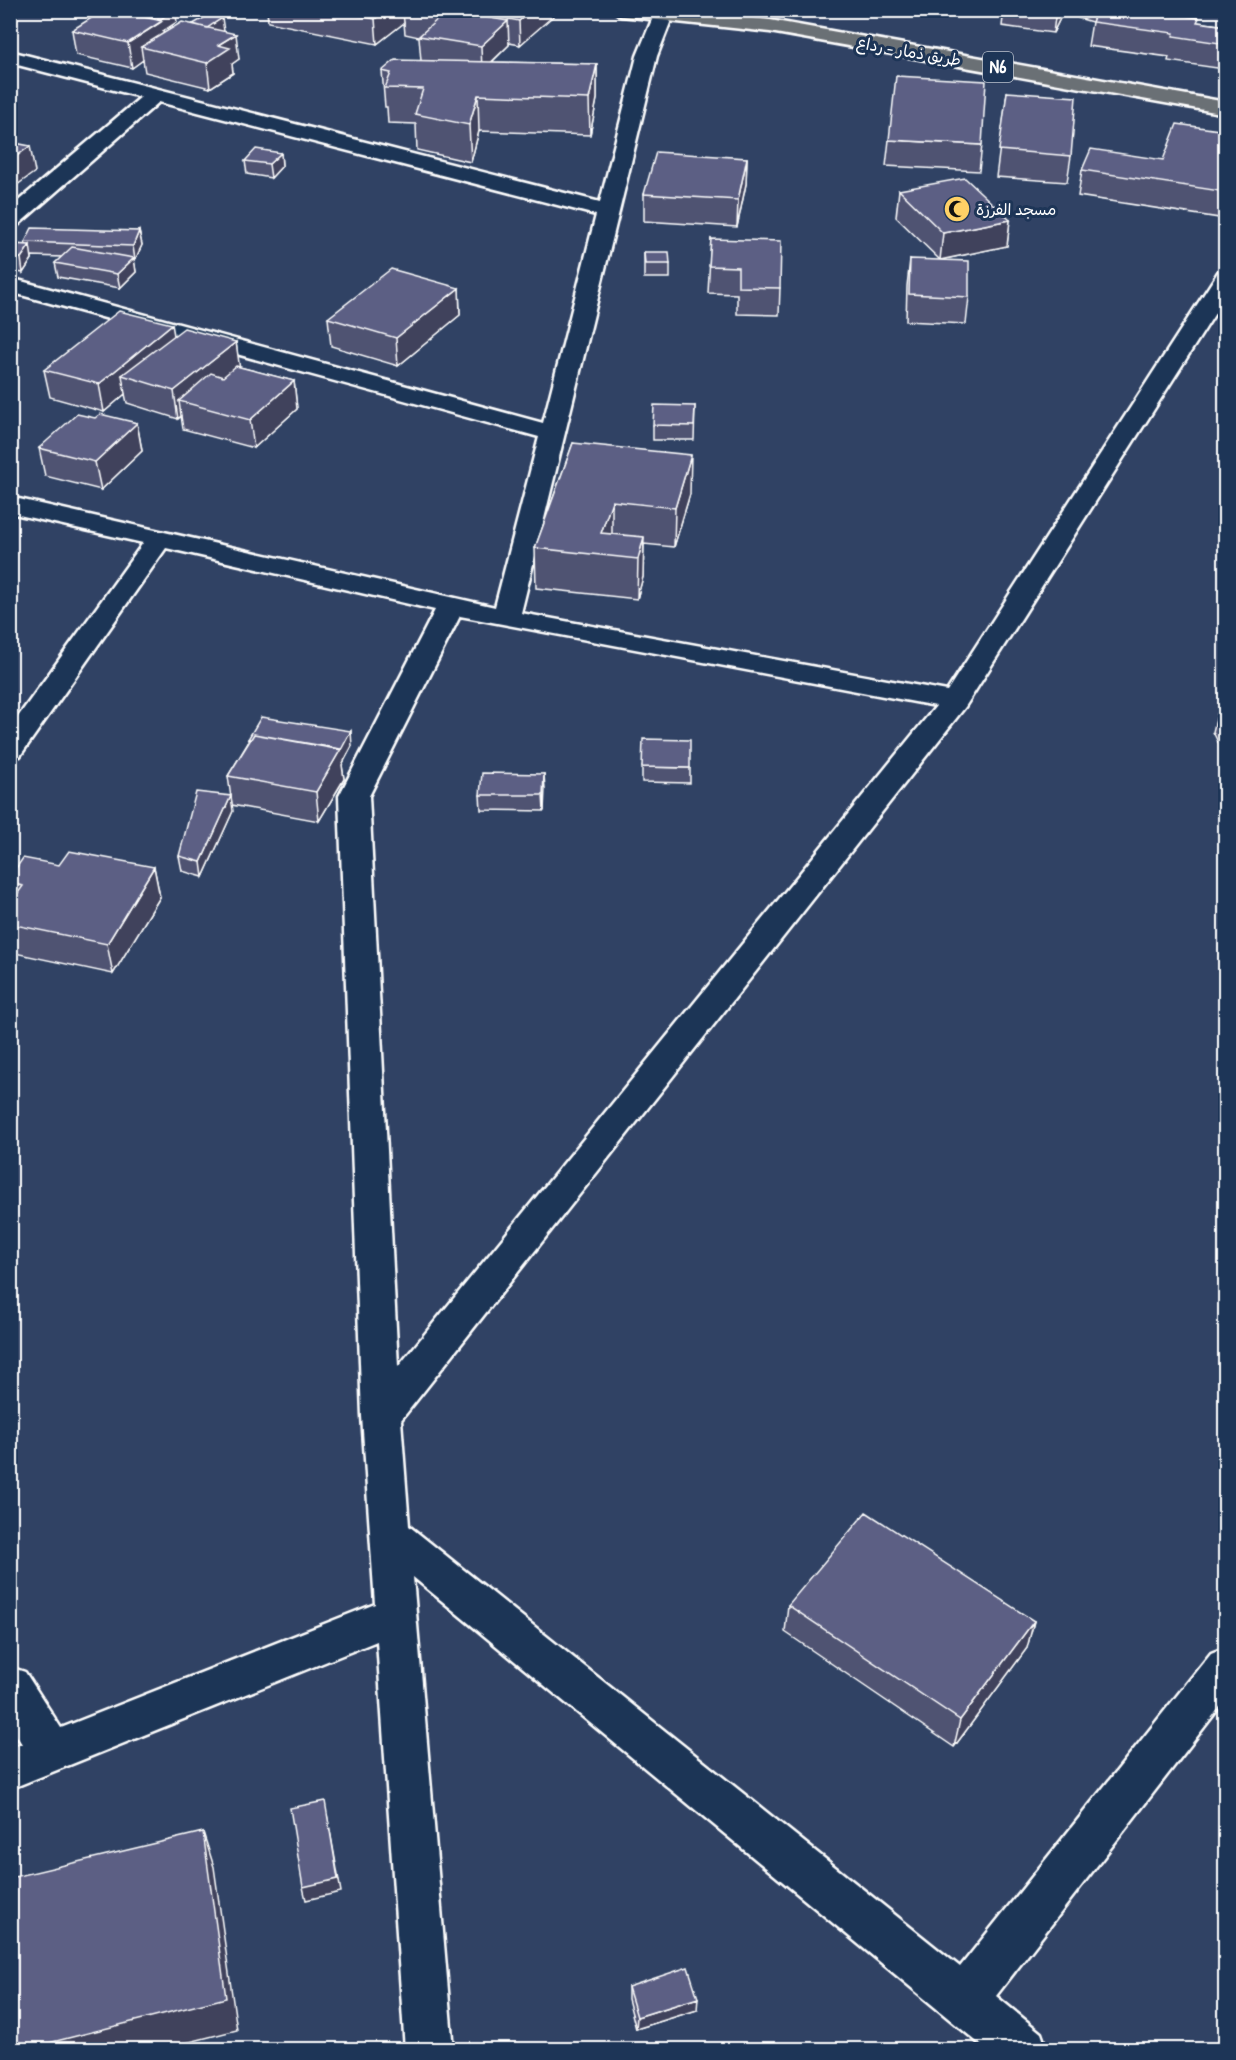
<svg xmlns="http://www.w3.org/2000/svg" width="1236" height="2060" font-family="'Patrick Hand','Playpen Sans Arabic',sans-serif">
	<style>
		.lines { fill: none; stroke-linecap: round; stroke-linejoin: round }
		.minor-casing { stroke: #fff; stroke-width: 5 }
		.primary-casing { stroke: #fff; stroke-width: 5 }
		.minor { fill: #1d3557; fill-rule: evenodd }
		.primary { fill: #6b6f75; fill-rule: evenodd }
		.wall { fill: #4f5272; stroke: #fff; stroke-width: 1.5 }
		.shaded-wall { fill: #40425c; stroke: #fff; stroke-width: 1.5 }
		.building { fill: #5c5f84; stroke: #fff; stroke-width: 1.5 }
		.labels { text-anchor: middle; stroke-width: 6; stroke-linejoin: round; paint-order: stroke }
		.far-street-label { font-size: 16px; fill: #fff; stroke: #1d3557 }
		.far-poi-label { font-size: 16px; fill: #fff; stroke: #1d3557; text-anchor: start }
		.shield { fill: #1d3557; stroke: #bbc2cd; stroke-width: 1.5 }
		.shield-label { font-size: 18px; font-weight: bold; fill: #fff }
	</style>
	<rect width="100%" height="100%" fill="#304264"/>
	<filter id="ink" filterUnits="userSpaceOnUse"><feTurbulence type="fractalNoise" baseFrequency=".0167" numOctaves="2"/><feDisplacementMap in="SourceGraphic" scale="12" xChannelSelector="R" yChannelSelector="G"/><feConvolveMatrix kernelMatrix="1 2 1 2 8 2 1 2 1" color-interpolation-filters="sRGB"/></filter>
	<g filter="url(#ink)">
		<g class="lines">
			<defs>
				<path id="minor" d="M656 10H675L657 56 521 613 947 691 1215 277 1218 272 1226 270V296L965 707 401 1420 409 1526 960 1967 1211 1653 1226 1647V1699L996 1996 1041 2033 1047 2050H987L413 1577 453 2050H405L377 1641 10 1789V1748L22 1744 10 1725V1667L25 1672 61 1728 375 1604 362 1416 339 796 435 610 166 548 20 756 10 758V728L143 543 10 513V497L495 607 539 437 10 292V278L543 423 596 215 159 102 18 225 10 226V208L141 97 10 63V51L600 202 637 56ZM460 616 936 706 398 1367 369 796Z"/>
				<path id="primary" d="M612 10H678L770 20 1226 102V114L770 32 621 16Z"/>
			</defs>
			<use href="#minor" class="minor-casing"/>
			<use href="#primary" class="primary-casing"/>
			<use href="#minor" class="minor"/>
			<use href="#primary" class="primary"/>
		</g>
		<path class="wall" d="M267 10H559L520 45 509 43V45L492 62 597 64V99L590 135 479 131 471 162 417 150 416 124 388 123 387 107H385L382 71 421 61 419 37 405 34 404 23 377 44 268 22Z
			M1004 10H1064L1053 33 1002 26Z
			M1079 10H1167L1166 13 1198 22 1226 26V65L1224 69 1168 61 1169 57 1088 46 1092 22 1078 18Z
			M140 15 177 22 163 31V34L224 31H223L239 59 232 64 233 73 210 88 145 72 143 60 132 68 76 55 72 30 141 17Z
			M1007 92 1071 156 1067 182 996 177Z
			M1226 131V219L1078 196 1082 170 1163 160Z
			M889 140 982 145 979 171 886 166Z
			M281 153 282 166 271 178 247 174 245 161Z
			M747 158 746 184 737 227 644 221V194Z
			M899 190 1010 220 1007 246 940 260 896 217Z
			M139 231 142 245 135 260H134L136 272 120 288 58 277 55 263 62 257 32 256V259L23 273 10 271V244L26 245 25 242Z
			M711 239 780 288 779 315 737 314V294L708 293Z
			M644 252 670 264V278H644Z
			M910 259 969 297 966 324 906 321 907 286Z
			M459 288 460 315 398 366 331 346 328 318Z
			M174 335 236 342 239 367 294 381 297 409 254 448 183 429 181 416 178 419 127 403 125 394 104 412 50 397 44 370Z
			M695 406 694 440H653V425Z
			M95 418 137 423 142 451 101 490 45 476 39 448Z
			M573 443 690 494 674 547 644 544 643 577 637 599 536 588 535 548Z
			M1220 703H1226V758L1213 732Z
			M248 739 352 746 342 765 344 779 319 821 232 805 228 776 248 743Z
			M642 767 690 768V783L642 782Z
			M544 774V811L481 810 480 795Z
			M233 811 203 877 182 871 179 856Z
			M59 865 154 867 160 897 113 974 10 952V904L12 902 10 898V877Z
			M788 1605 1034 1621 1027 1648 954 1747 785 1632Z
			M628 1987 697 2010 636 2029 628 1999Z"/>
		<path class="shaded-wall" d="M10 10H18L10 16Z
			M173 10H175L177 22 163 31 165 46 141 47 143 60 132 68 128 43 161 22V19Z
			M386 10H403L404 23 377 44 375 19Z
			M531 10 559 11 520 45 519 21Z
			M1056 10H1064L1053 33Z
			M222 18 224 31 208 41 206 28Z
			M508 21 509 45 482 71 481 46Z
			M236 34 239 59 232 64 233 73 210 88 207 63 218 45Z
			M597 64V99L590 135 589 99Z
			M478 95 479 131 471 162 469 125Z
			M30 146 35 172 10 190V161Z
			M281 153 282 166 271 178 269 164Z
			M747 158 746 184 737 227 738 200Z
			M1010 220 1007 246 940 260 943 233Z
			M139 231 142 245 135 260 133 246Z
			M30 245 32 259 23 273 21 258Z
			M134 258 136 272 120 288 117 274Z
			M459 288 460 315 398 366 396 338Z
			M172 324 177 352 122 375 125 394 104 412 99 384Z
			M236 342 240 370 179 401 181 416 178 419 174 391Z
			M294 381 297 409 254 448 250 420Z
			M137 423 142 451 101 490 95 462Z
			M691 455 690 494 674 547 675 508Z
			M612 501V541L601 533Z
			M644 537 643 577 637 599 638 559Z
			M351 731 352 746 342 765 344 779 319 821 316 792Z
			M544 774 545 789 544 811 543 795Z
			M231 796 233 811 203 877 201 862Z
			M154 867 160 897 113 974 107 944Z
			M1034 1621 1027 1648 954 1747 960 1720Z
			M327 1814 341 1892 306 1900 303 1887Z
			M203 1832 214 1867 237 2030 162 2049H25Z
			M698 1998 697 2010 636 2029 637 2017Z"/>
		<path class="building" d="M104 10H112L162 21 128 43 72 30Z
			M147 10H173L161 19 140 15Z
			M333 10H386L375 19Z
			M407 10H457L448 18Z
			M463 10H531L519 21Z
			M1097 10H1144L1199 18 1197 22 1226 26V44L1173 36 1174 33 1092 22Z
			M456 12 508 21 481 46 419 36 439 18 448 20Z
			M209 15 222 18 207 28 193 24Z
			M182 22 236 34 218 45 230 48 207 63 141 47Z
			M395 60 597 64 589 99 478 95 469 125 415 114 423 89 385 88 391 73 382 71Z
			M896 76 986 81 982 145 889 140Z
			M1007 92 1076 97 1071 156 999 150Z
			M1177 124 1226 131V192L1082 170 1091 149 1163 160Z
			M10 142 30 146 10 161Z
			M256 149 281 153 269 164 245 161Z
			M656 152 747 158 738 200 644 194Z
			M965 178 1010 220 943 233 899 190Z
			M32 228 139 231 133 246 25 242Z
			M711 239 781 241 780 288 738 287V267L709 266Z
			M10 244 30 245 21 258H10Z
			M72 247 134 258 117 274 55 263Z
			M644 252H669L670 264H645Z
			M910 259 969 261V297L909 294Z
			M391 269 459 288 396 338 328 318Z
			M119 311 172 324 99 384 44 370Z
			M184 328 236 342 174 391 122 375Z
			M236 366 294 381 250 420 179 401 211 373 223 377Z
			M654 405 695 406 694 426 653 425Z
			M77 414 95 418 100 414 137 423 95 462 39 448Z
			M573 443 691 455 675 508 612 501 601 533 644 537 638 559 535 548Z
			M1220 703H1226V714Z
			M261 717 351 731 341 750 254 734 251 739H248Z
			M254 734 341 749 316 792 228 776Z
			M643 739 690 740V768L642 767Z
			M482 773 544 774 543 795H480Z
			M196 792 231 796 201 862 179 856Z
			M69 851 154 867 107 944 10 924V904L23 886 10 883V877L23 858 59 865Z
			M866 1512 1034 1621 960 1720 788 1605Z
			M325 1801 338 1879 303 1887 290 1808Z
			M203 1832 226 1998 25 2049H10V1878Z
			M688 1967 698 1998 637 2017 628 1987Z"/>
	</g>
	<defs>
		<symbol id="mosque-disc" viewBox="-11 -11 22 22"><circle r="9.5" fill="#ffd166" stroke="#1d3557"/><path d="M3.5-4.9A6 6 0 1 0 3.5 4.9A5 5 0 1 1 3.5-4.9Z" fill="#111"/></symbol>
	</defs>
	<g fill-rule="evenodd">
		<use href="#mosque-disc" x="942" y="194" width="30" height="30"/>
	</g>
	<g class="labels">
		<g class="far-street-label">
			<text transform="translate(909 51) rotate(10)" y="6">طريق ذمار - رداع</text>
		</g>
		<g class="far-poi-label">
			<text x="976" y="215">مسجد الفرزة</text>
		</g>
		<rect class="shield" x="983" y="52" width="30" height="30" rx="4.5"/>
		<g class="shield-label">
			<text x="998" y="73">N6</text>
		</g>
	</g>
	<rect width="1236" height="2060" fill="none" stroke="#1d3557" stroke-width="36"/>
	<rect x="18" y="18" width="1200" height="2024" fill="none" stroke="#fff" stroke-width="2" filter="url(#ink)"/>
</svg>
